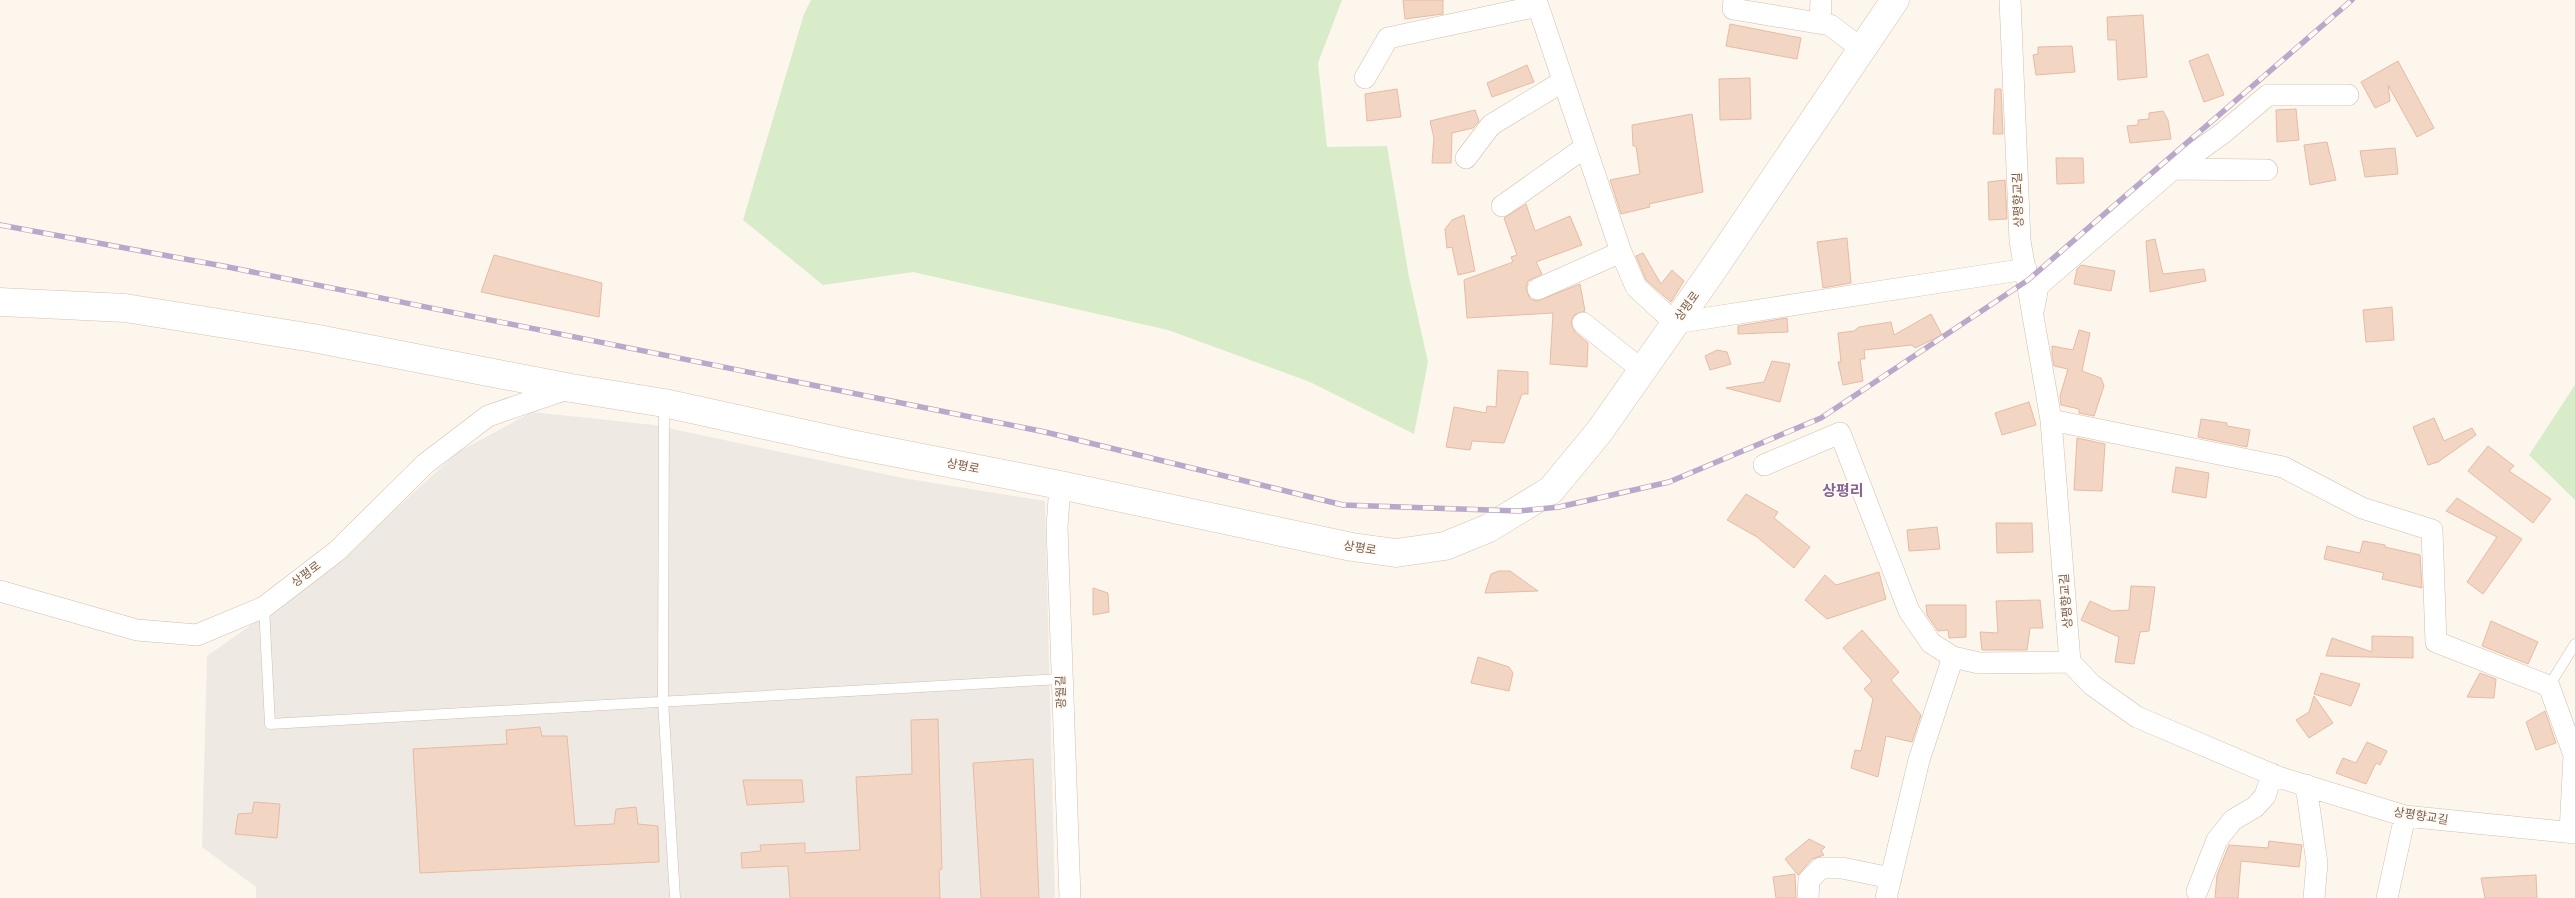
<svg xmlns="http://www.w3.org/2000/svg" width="2575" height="898" font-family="'Noto Sans','Noto Sans KR',sans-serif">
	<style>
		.industrial { fill: #efe9e4 }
		.green { fill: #d8ecc9 }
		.building { fill: #f3d5c3; stroke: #e6bba3 }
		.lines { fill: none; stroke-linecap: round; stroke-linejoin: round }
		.lane-casing { stroke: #d1beb0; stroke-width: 11 }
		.street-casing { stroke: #d1beb0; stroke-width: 22 }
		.secondary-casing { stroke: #d6c0b0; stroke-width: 29 }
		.lane { stroke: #fff; stroke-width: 10 }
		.street { stroke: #fff; stroke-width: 21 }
		.secondary { stroke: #fff; stroke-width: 28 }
		.rail-casing { stroke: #b9a8c9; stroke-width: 5.5 }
		.rail { stroke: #fffaf3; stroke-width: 4; stroke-dasharray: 11; stroke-linecap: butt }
		.labels { text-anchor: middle; stroke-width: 4; stroke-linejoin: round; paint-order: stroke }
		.street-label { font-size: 12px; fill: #7a5c4d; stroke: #fffaf3 }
		.quarter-label { font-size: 15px; font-weight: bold; fill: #846695; stroke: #fffaf3 }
	</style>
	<rect width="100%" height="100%" fill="#fdf6ec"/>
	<path class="industrial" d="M532 412 654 425 903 478 1045 501 1055 898H256V887L202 847 207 656 328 571 458 452Z"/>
	<path class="green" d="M811 0H1342L1318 63 1327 147 1387 146 1409 277 1428 362 1414 434 1310 382 1168 330 913 272 823 285 743 220 804 14Z
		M2575 385V500L2529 455Z"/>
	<path class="building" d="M1403 0H1443V14L1405 19Z
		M2143 15 2147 77 2118 80 2116 40H2108L2107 17Z
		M1730 24 1801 38 1797 59 1726 46Z
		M2072 46 2075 72 2036 75 2033 55 2038 54V47Z
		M2208 54 2224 95 2204 102 2189 61Z
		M2398 61 2434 128 2417 137 2388 85 2390 101 2375 108 2361 82Z
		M1527 65 1534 82 1492 97 1487 83Z
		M1750 78 1751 119 1720 120 1719 79Z
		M1397 89 1401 117 1367 121 1365 94Z
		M1995 89H2001L2003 134H1993Z
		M2296 109 2299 140 2277 142 2276 110Z
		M1475 110 1479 121 1473 128 1452 133 1451 163H1432L1434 138 1430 121Z
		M2163 111 2168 120 2171 139 2130 143 2127 126 2138 125V120L2149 119V113Z
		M1692 114 1703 192 1649 204 1650 207 1621 214 1610 180 1640 174 1636 146H1633L1632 125Z
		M2327 142 2336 180 2310 185 2304 145Z
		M2395 148 2398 174 2365 177 2360 151Z
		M2056 158H2083L2084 183 2057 184Z
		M2005 180 2007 219 1989 220 1988 182Z
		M1526 204 1535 231 1570 216 1582 245 1536 262 1542 274 1528 281 1526 288 1530 299 1537 301 1580 284 1585 311 1574 315 1571 322 1575 332 1588 343 1587 367 1550 364 1553 313 1467 318 1464 280 1513 262 1511 257 1517 255 1504 218Z
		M1464 215 1475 271 1458 275 1452 247 1447 248 1445 229 1452 220Z
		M1847 238 1851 283 1823 288 1817 242Z
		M2155 239 2163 274 2204 269 2206 281 2150 292 2146 241Z
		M1643 253 1661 284 1672 270 1684 281 1671 302 1646 280 1636 256Z
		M494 255 602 283 599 317 481 292Z
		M2081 265 2115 271 2111 291 2074 284 2077 269Z
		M2392 307 2394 340 2366 342 2363 310Z
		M1931 314 1942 335 1915 348 1912 345 1864 350 1865 359H1860L1863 381 1843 385 1838 362H1841L1838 333 1854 331 1859 327 1891 322 1894 335Z
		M1787 318 1788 332 1738 334V326Z
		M2079 330 2090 333 2082 371 2101 378 2104 386 2094 416 2079 413V409L2061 405 2060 396 2068 369 2054 366 2052 355V346L2073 350Z
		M1717 350 1727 352 1731 364 1710 370 1705 356Z
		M1772 361 1790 364 1780 402 1726 388 1764 382Z
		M1498 370 1528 372V394H1522L1504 443 1472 441 1470 450 1446 447 1454 407 1486 413 1487 406 1496 407Z
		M2029 402 2036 425 2002 435 1995 413Z
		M2434 418 2444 441 2472 428 2476 435 2438 462 2428 465 2413 427Z
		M2201 419 2227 423V426L2250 430 2247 447 2198 437Z
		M2077 438 2105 444 2102 491 2074 490Z
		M2488 446 2514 466 2509 471 2551 499 2533 523 2468 471Z
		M2176 467 2209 473 2206 498 2172 492Z
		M1746 494 1778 512 1774 518 1810 547 1794 568 1757 537 1727 520Z
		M2457 498 2522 539 2483 594 2467 582 2497 537 2446 511Z
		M1996 523H2032L2033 552 1997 553Z
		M1937 527 1940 549 1909 551 1907 530Z
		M2363 541 2385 545V547L2420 555 2422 588 2382 579 2384 573 2324 559 2327 546 2360 553Z
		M1499 571H1510L1538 591 1485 593 1491 574Z
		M1879 572 1886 599 1827 619 1805 600 1825 575 1836 585Z
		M2131 586 2155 587 2149 631 2140 632 2134 664 2115 662 2119 637 2081 620 2090 601 2112 611 2129 610Z
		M1093 588 1108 593 1109 612 1093 615Z
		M2040 600 2043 628H2030L2027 650H1982L1980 632 1998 633 1996 601Z
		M1926 605H1966V637L1949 638 1948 630 1938 631 1927 615Z
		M2491 621 2538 642 2528 664 2482 646Z
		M1862 630 1899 672 1891 680 1921 715 1912 742 1886 736 1878 777 1851 768 1855 750 1861 751 1873 699 1864 689 1872 681 1843 648Z
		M2372 636 2413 637V658L2326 656 2332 638 2372 652Z
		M1478 657 1509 667 1513 673 1509 691 1471 683Z
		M2321 673 2360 684 2351 706 2314 694Z
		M2480 673 2496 679 2494 698 2467 697Z
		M2314 696 2333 723 2309 738 2296 720 2309 712Z
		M2545 711 2556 743 2536 750 2526 722Z
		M938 719 942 869 939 870 940 898H790L788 866 742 868 741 853 761 851 760 845 805 843V853L860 850 856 777 912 774 911 720Z
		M540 727 542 736H567L575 826 614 824 616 809 636 807 638 824 658 826 659 862 420 873 413 749 507 744 506 730Z
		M2367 742 2387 751 2380 765 2376 763 2366 784 2336 773 2343 758 2356 763Z
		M1033 759 1039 898H981L973 763Z
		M743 780H802L804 802 747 805Z
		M254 802 280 804 277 838 235 834 238 814 252 813Z
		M1809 839 1825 847 1821 851 1824 855 1812 859 1798 875 1785 859Z
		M2269 841 2302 845 2299 867 2241 861 2238 898H2215L2217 875 2229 845 2268 848Z
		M1795 874 1796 898H1776L1773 877Z
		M2536 875 2537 898H2485L2481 878Z"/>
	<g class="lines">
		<defs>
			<path id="lane" d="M664 404 663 700 675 898
				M264 607 270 724 1061 679
				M2549 686 2575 644"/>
			<path id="street" d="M1536 0 1621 252 1636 287 1675 323 2026 269
				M1734 0 1733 9 1830 25 1862 49
				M2010 0 2020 241 2051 420 2070 662 2092 685 2137 717 2278 777 2405 816 2575 833
				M1820 23 1821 0
				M1365 78 1388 38 1538 6
				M1466 158 1491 125 1562 82
				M2173 169 2267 170
				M1502 206 1584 148
				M1538 289 1621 252
				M2034 308 2038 286 2173 169 2223 133 2268 95H2348
				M1583 323 1642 370
				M2051 420 2283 467 2362 508 2432 530 2436 642 2549 686 2574 755 2570 833
				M1764 465 1840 433 1909 611 1931 643 1953 657 1979 663 2070 662
				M1060 485 1057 527 1070 898
				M0 591 137 630 197 635 264 607 337 551 425 464 488 416 570 388
				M2306 785 2317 863 2314 898
				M2197 891 2217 840 2233 820 2255 807 2265 796 2272 774
				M1808 898 1809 880 1821 868H1842L1891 878
				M1886 898 1919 760 1953 657
				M2387 898 2405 816"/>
			<path id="secondary" d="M0 302 125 308 313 338 571 388 664 403 851 444 1060 485 1352 547 1396 553 1445 546 1489 528 1551 490 1599 432 1712 271 1895 0"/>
		</defs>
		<use href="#lane" class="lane-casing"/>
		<use href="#street" class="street-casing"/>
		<use href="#secondary" class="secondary-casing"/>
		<use href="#lane" class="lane"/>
		<use href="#street" class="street"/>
		<use href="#secondary" class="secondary"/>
		<defs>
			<path id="rail" d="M0 225 223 266 1045 432 1343 505 1518 511 1559 507 1669 482 1821 418 2028 280 2352 0"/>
		</defs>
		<use href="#rail" class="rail-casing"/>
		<use href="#rail" class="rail"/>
	</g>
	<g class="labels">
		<g class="street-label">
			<text transform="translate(2018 200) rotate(-92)" y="4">상평향교길</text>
			<text transform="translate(1687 306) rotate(-54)" y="4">상평로</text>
			<text transform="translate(963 466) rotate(11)" y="4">상평로</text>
			<text transform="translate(1360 548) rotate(9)" y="4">상평로</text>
			<text transform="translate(306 574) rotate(-37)" y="4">상평로</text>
			<text transform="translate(2066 601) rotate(-94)" y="4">상평향교길</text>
			<text transform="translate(1061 692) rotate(-92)" y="4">광월길</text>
			<text transform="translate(2421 816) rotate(9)" y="4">상평향교길</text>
		</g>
		<g class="quarter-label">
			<text x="1843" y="496">상평리</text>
		</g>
	</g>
</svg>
